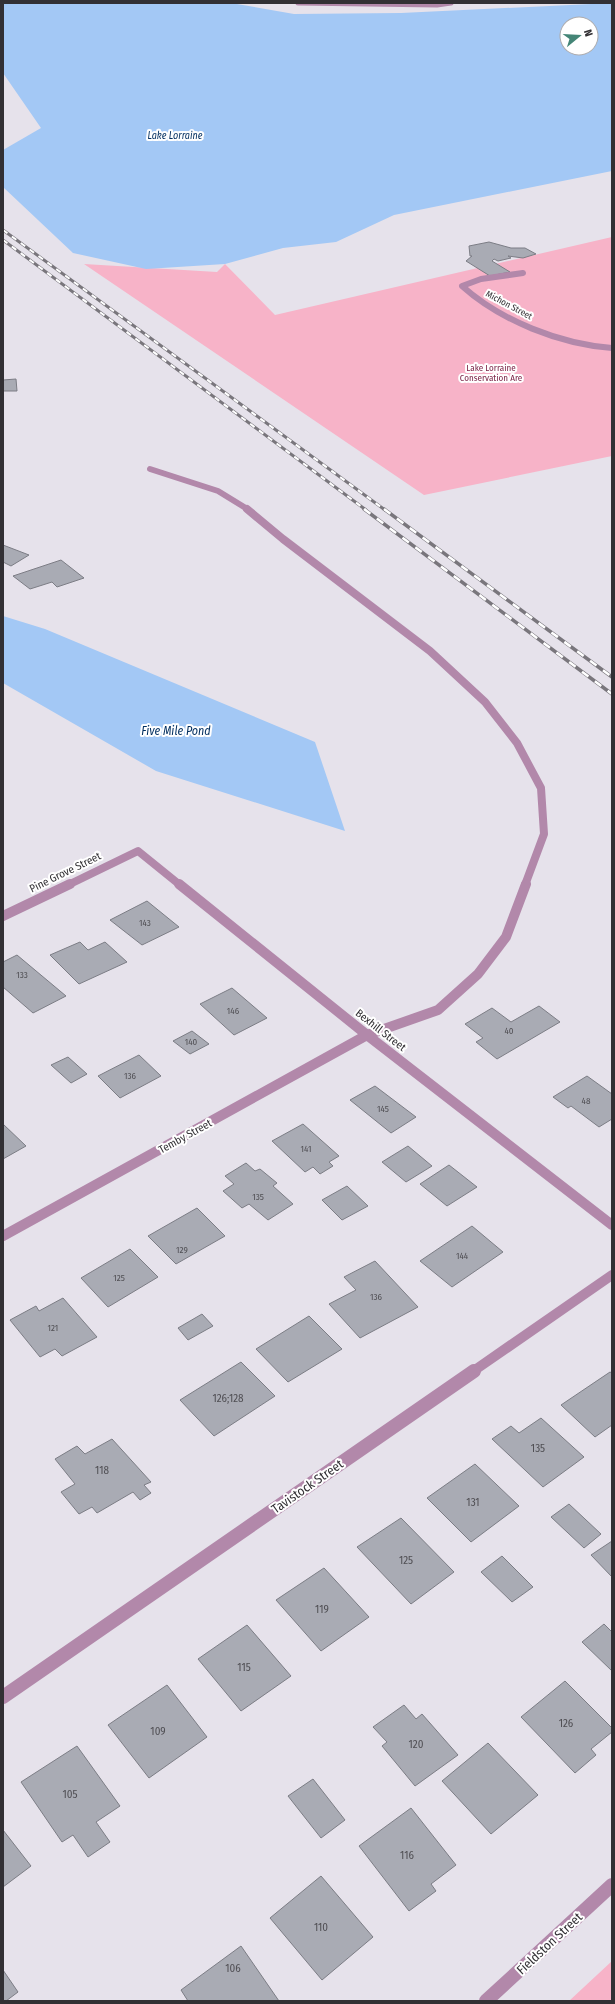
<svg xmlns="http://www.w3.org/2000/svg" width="615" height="2004" font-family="'Fira Sans Condensed',sans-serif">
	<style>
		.green { fill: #f7b3c8 }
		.water { fill: #a3c8f5; fill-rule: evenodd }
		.building { fill: #a9abb4; stroke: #7c7d85 }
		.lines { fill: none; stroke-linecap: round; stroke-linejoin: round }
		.service { stroke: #b288aa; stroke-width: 6 }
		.minor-far4 { stroke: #b288aa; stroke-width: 5 }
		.minor-far3 { stroke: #b288aa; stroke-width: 6 }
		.minor-far2 { stroke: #b288aa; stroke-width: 8 }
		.minor-far1 { stroke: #b288aa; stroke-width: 10 }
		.minor { stroke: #b288aa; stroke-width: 14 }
		.rail-far1-casing { stroke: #79767c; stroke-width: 3 }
		.rail-casing { stroke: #79767c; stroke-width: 3.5 }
		.rail-far1 { stroke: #fff; stroke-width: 2; stroke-dasharray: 5.5; stroke-linecap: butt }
		.rail { stroke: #fff; stroke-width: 2.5; stroke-dasharray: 8; stroke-linecap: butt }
		.labels { text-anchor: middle; stroke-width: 4; stroke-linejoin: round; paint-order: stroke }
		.far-street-label { font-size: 9px; fill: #323034; stroke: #fff }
		.far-park-label { font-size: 9px; fill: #7c2649; stroke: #fff }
		.number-label { font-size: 9px; fill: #504f54 }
		.far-water-label { font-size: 10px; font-style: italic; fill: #002e5f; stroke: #fff }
		.street-label { font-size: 11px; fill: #323034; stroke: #fff }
		.near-number-label { font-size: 11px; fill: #504f54 }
		.water-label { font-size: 12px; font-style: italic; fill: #002e5f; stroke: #fff }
		.near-street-label { font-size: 13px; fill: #323034; stroke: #fff }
	</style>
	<rect width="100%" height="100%" fill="#e6e2eb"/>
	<path class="green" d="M612 237V456L424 495 84 264 217 272 225 264 275 315Z
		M612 1961V2001H569Z"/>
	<path class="water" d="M3 3H231L294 14 401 13 612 3V171L394 215 336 242 283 248 225 264 146 269 73 253 3 187V150L41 128 3 73ZM567 24H591V48H567Z
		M3 616 45 629 315 742 345 831 156 771 3 683Z"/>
	<path class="building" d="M489 242 511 248H525L536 254 523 258 508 256 511 258 498 261 494 259 492 261 510 272 490 276 466 261 472 256H470L469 246Z
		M16 379 17 391H3V380Z
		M3 545 29 555 11 566 3 562Z
		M61 560 84 578 57 587 52 582 30 589 13 576Z
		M147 901 179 927 142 945 110 920Z
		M80 942 88 950 105 942 127 962 79 984 50 955Z
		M17 955 66 996 33 1013 3 987V962Z
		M232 988 267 1018 234 1035 200 1004Z
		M539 1006 560 1022 497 1059 476 1042 483 1038 465 1024 492 1008 511 1022Z
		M192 1031 209 1044 190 1054 173 1041Z
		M139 1055 161 1076 120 1098 98 1076Z
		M68 1057 87 1074 71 1083 51 1065Z
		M587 1076 612 1094V1119L599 1127 571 1106 568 1108 553 1097Z
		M375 1086 416 1117 391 1133 350 1100Z
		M3 1124 26 1146 3 1159Z
		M303 1124 339 1156 329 1162 333 1166 320 1174 313 1167 305 1172 272 1141Z
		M408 1146 432 1166 406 1182 382 1162Z
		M246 1163 255 1171 260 1169 277 1183 273 1186 293 1204 268 1220 249 1204 242 1208 223 1191 234 1184 225 1176Z
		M449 1165 477 1187 447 1206 420 1184Z
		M347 1186 368 1206 342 1220 322 1200Z
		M197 1208 225 1236 176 1264 148 1236Z
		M472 1226 503 1252 452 1287 420 1261Z
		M130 1249 158 1277 108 1307 81 1278Z
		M375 1261 418 1307 360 1338 329 1304 356 1290 344 1277Z
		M63 1298 97 1337 62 1356 55 1349 40 1357 10 1320 36 1306 39 1311Z
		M202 1314 213 1326 188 1340 178 1328Z
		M309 1316 342 1349 288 1382 256 1349Z
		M241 1362 275 1396 214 1436 180 1400Z
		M610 1372 612 1373V1425L595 1437 561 1405Z
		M541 1418 584 1457 543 1487 492 1439 511 1426 519 1433Z
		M112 1439 151 1482 144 1485 151 1493 140 1500 133 1492 97 1513 92 1507 79 1514 61 1492 75 1484 55 1459 77 1446 85 1454Z
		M475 1464 519 1506 471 1542 427 1498Z
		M569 1504 601 1534 584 1548 551 1517Z
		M401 1518 454 1572 411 1604 357 1547Z
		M612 1541V1577L591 1555Z
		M502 1556 533 1587 512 1602 481 1572Z
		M324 1568 369 1617 321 1651 276 1600Z
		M604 1624 612 1632V1671L582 1642Z
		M247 1625 291 1676 241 1711 198 1659Z
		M565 1681 612 1728V1732L591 1749 596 1755 575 1773 521 1717Z
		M167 1685 207 1737 149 1778 108 1725Z
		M404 1705 416 1719 422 1714 458 1755 415 1786 382 1746 387 1742 373 1727Z
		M488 1743 538 1795 491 1834 442 1781Z
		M77 1746 120 1806 96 1822 110 1842 88 1857 73 1835 62 1842 21 1782Z
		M313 1779 345 1820 321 1838 288 1796Z
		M411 1808 456 1865 431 1884 436 1891 409 1911 359 1846Z
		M3 1830 31 1866 3 1887Z
		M321 1876 373 1937 322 1980 270 1918Z
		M241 1946 279 2001H188L181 1990Z
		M3 1970 18 1992 6 2001H3Z"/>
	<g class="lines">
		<path class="service" d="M523 273 481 279 462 286C501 321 560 344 612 348"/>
		<path class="minor-far4" d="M298 3 437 5 451 3"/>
		<path class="minor-far3" d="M150 469 218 491 249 510"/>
		<path class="minor-far2" d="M247 509 283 539 430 651 485 702 517 743 541 788 544 834 525 885
			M68 885 138 851 180 885"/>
		<path class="minor-far1" d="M179 884 367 1035 612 1225
			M3 916 70 884
			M3 1236 367 1035 438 1010 478 974 506 937 526 884
			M472 1372 612 1275"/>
		<path class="minor" d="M3 1697 474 1371
			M486 2001 612 1885"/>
		<defs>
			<path id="rail-far1" d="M3 230 385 510
				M3 240 366 510"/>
			<path id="rail" d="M364 509 612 694
				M384 509 612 677"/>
		</defs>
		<use href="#rail-far1" class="rail-far1-casing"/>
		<use href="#rail" class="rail-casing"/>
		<use href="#rail-far1" class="rail-far1"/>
		<use href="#rail" class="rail"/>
	</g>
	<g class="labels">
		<g class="far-street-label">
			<text transform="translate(509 305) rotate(28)" y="3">Michon Street</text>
		</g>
		<g class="far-park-label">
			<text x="491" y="371">Lake Lorraine<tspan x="491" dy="10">Conservation Are</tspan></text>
		</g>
		<g class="number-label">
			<text x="145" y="926">143</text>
			<text x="22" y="978">133</text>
			<text x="233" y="1014">146</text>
			<text x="509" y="1034">40</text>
			<text x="191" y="1045">140</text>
			<text x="130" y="1079">136</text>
			<text x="586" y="1104">48</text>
			<text x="383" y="1112">145</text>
			<text x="306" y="1152">141</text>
			<text x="258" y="1200">135</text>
			<text x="182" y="1253">129</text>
			<text x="462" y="1259">144</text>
			<text x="119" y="1281">125</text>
			<text x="376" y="1300">136</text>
			<text x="53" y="1331">121</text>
		</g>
		<g class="far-water-label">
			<text x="175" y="139">Lake Lorraine</text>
		</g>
		<g class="street-label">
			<text transform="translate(65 872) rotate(-26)" y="4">Pine Grove Street</text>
			<text transform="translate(381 1030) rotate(38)" y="4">Bexhill Street</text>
			<text transform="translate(185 1136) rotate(-29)" y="4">Temby Street</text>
		</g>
		<g class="near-number-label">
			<text x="228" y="1402">126;128</text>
			<text x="538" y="1452">135</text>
			<text x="102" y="1474">118</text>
			<text x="473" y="1506">131</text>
			<text x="406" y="1564">125</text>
			<text x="322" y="1613">119</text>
			<text x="244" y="1671">115</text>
			<text x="566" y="1727">126</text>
			<text x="158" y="1735">109</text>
			<text x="416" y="1748">120</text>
			<text x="70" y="1798">105</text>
			<text x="407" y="1859">116</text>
			<text x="321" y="1931">110</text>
			<text x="233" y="1972">106</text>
		</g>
		<g class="water-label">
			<text x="176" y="735">Five Mile Pond</text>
		</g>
		<g class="near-street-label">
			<text transform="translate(307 1486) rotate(-35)" y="5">Tavistock Street</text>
			<text transform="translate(549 1943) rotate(-43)" y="5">Fieldston Street</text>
		</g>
	</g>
	<rect width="615" height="2004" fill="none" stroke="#323034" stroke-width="8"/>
	<g transform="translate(579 36) rotate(72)"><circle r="19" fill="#ffffff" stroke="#adacae"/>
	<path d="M0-3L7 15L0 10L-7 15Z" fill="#448576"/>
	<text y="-6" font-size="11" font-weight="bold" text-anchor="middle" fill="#323034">N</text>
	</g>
</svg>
